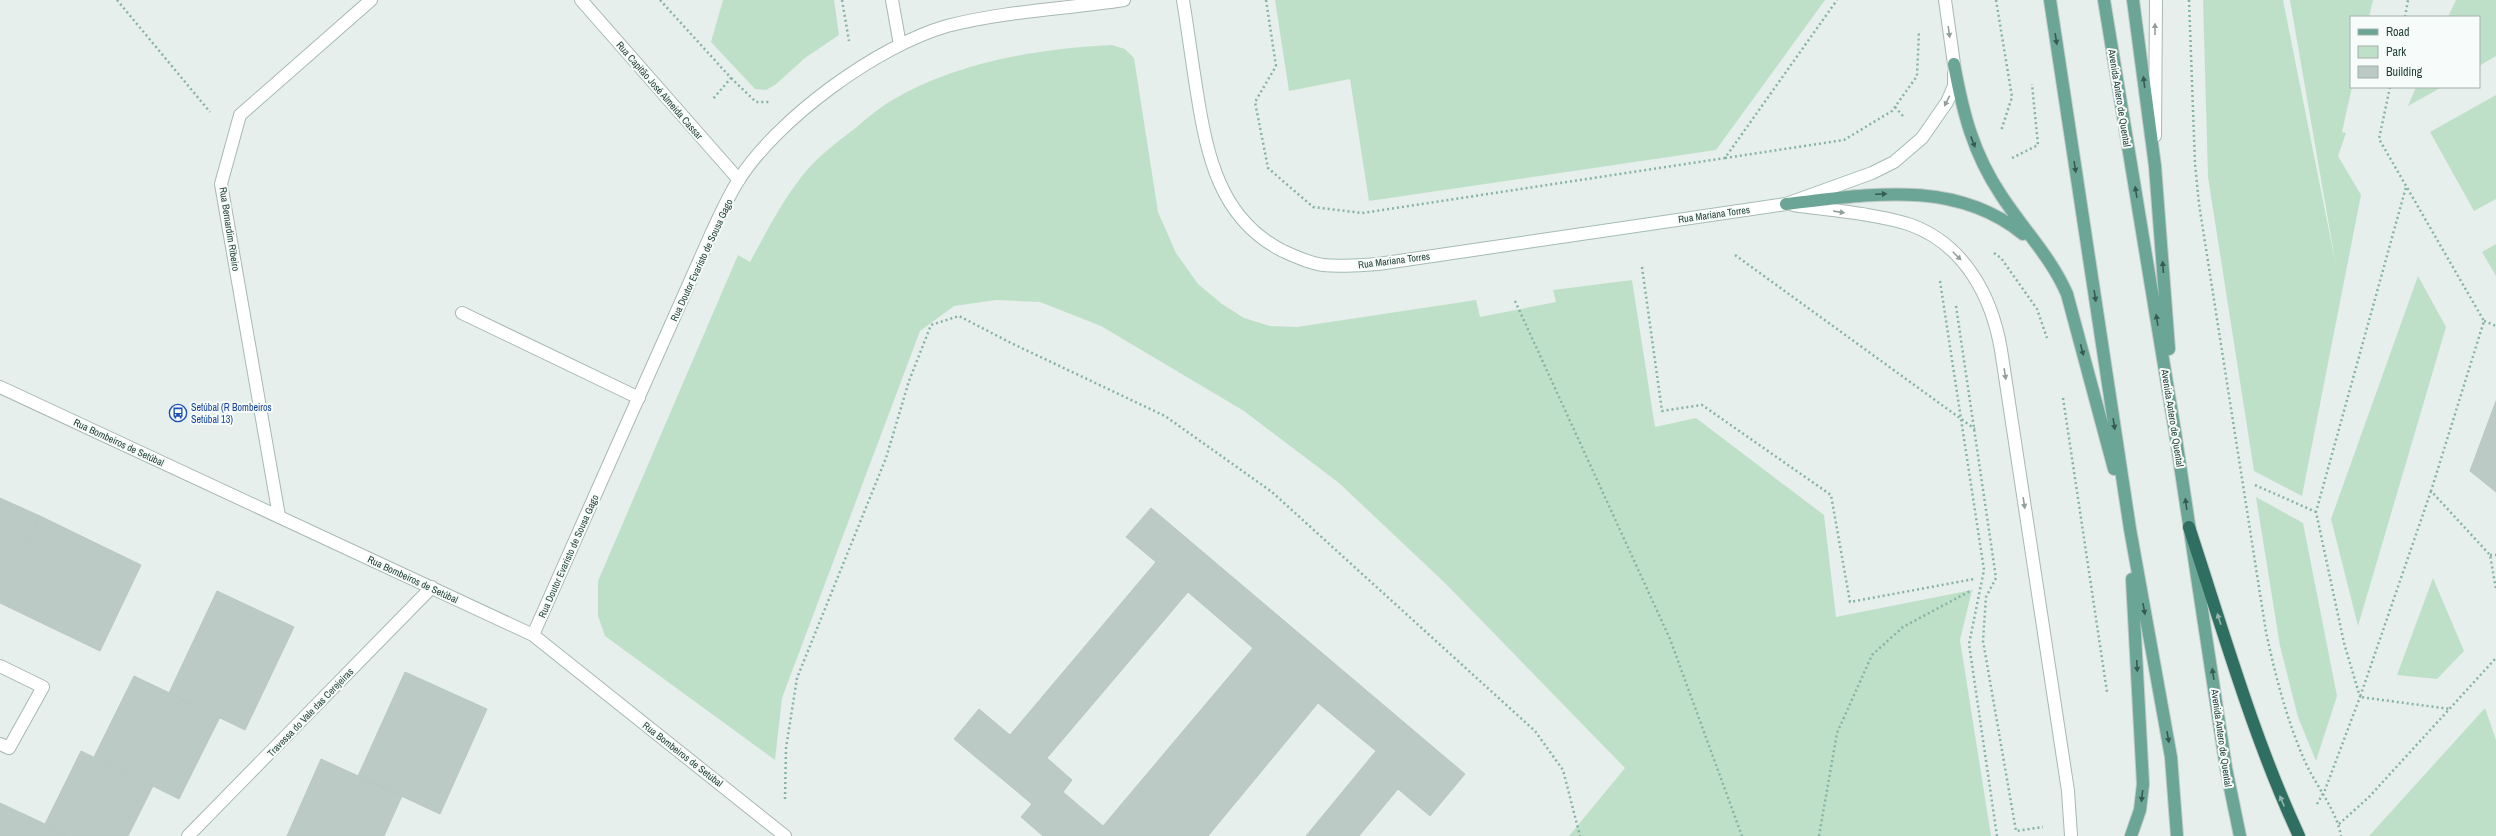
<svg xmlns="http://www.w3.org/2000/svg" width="2496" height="836" font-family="'Archivo Narrow',sans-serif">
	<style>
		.green { fill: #bfe0c8 }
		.building { fill: #bbcac4; stroke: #b8c9c2; fill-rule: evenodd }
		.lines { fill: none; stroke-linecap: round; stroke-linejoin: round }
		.lane-casing { stroke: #a8b8b2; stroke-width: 14 }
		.street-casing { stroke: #a8b8b2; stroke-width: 14 }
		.secondary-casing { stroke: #a4bbb3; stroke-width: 14 }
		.primary-casing { stroke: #c2cac8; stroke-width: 14 }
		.highway-casing { stroke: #c2cac8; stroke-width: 14 }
		.path { stroke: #86b3a5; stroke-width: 2.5; stroke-dasharray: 2 3; stroke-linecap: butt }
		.lane { stroke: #fff; stroke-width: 12 }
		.street { stroke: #fff; stroke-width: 12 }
		.secondary { stroke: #fff; stroke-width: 12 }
		.primary { stroke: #6aa596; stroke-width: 12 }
		.highway { stroke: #2f6f62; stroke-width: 12 }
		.oneway { fill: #92a09c }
		.oneway2 { fill: #365b51 }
		.oneway3 { fill: #93b5ae }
		.labels { text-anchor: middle; stroke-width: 4; stroke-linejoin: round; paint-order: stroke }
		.street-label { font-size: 10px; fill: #24423a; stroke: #f7fbf9 }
		.transit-label { font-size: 10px; fill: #164399; stroke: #f7fbf9; text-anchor: start }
	</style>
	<rect width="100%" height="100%" fill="#e6efeb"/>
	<path class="green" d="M723 0H834L839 35 805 58 775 85 766 90 755 89 711 42Z
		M1275 0H1825L1716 150 1369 201 1350 79 1289 91Z
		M2203 0H2283L2336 266 2290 0H2373L2369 17H2351L2352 87 2342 132 2346 133 2338 156 2361 195 2302 496 2254 471 2208 177Z
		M2456 0H2496V56L2479 66V17H2448Z
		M1112 45 1125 49 1134 58 1158 212 1176 253 1198 284 1222 304 1244 318 1270 326 1297 327 1476 300 1480 317 1556 302 1553 290 1632 280 1655 427 1696 418 1824 515 1836 617 1972 590 1960 640 1991 836H1569L1625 768 1446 584 1339 483 1244 411 1101 326 1040 302 996 300 954 306 920 331 782 698 775 760 605 636 598 616V581L738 255 750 262C767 231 784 197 807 170 820 155 837 142 853 130 864 121 876 110 889 102 956 62 1035 49 1112 45Z
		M2416 87H2442L2408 106Z
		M2496 95V199L2474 211 2430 132Z
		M2496 244V276L2482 252Z
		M2418 276 2446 327 2358 626 2331 519Z
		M2256 497 2303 523 2337 696 2316 761 2298 717 2280 646Z
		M2433 578 2464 651 2437 679 2397 675Z
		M2485 708 2496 740V836H2369Z"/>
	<path class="building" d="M2496 401V492L2470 471Z
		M0 498 40 516 0 601Z
		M1151 508 1465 774 1430 816 1398 789 1359 836H1306L1376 751 1318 703 1208 836H1043L1021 817 1032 804 954 739 979 709 1010 735 1156 562 1126 537ZM1188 592 1253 648 1103 826 1063 792 1072 780 1047 758Z
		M40 516 141 565 100 651 0 603Z
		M217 591 294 627 245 730 169 693Z
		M405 672 487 709 440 814 358 776Z
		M134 676 220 717 179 799 94 757Z
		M81 751 153 786 128 836H68L45 824Z
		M321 759 402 796 384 836H287Z
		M0 803 45 824 68 836H0Z"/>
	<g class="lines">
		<defs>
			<path id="lane" d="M1945 0 1954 64
				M2155 136 2156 0
				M1793 205C1828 210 1879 214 1911 225 1965 245 1992 297 2001 350L2068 791 2071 836"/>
			<path id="street" d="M581 0 739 180
				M892 0 900 45
				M462 313 639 398
				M0 387 533 635 785 836
				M279 516 221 184 240 115 371 0
				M533 635 712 232C720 215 728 197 738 181 777 119 877 46 947 26 1005 11 1065 9 1124 0
				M0 666 43 687 9 748 0 744
				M188 836 432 587"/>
			<path id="secondary" d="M1183 0C1188 31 1192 62 1197 93 1207 156 1220 218 1281 250 1294 256 1308 263 1323 265 1342 267 1360 265 1378 264L1786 204 1872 173 1894 162 1922 138 1947 102 1954 86V73"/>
			<path id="primary" d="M2050 0 2130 529 2171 757 2177 836
				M2104 0 2175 432 2226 768 2240 836
				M2133 0 2155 166 2169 349
				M1954 64C1963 113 1973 153 2001 195 2023 229 2051 257 2067 294L2114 469
				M1786 204C1867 195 1954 178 2023 234
				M2131 836 2140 810 2143 784 2132 579"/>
			<path id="highway" d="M2189 527C2223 630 2253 737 2299 836"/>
		</defs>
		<use href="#lane" class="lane-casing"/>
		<use href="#street" class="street-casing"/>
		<use href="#secondary" class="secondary-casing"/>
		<use href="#primary" class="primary-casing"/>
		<use href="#highway" class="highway-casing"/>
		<path class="path" d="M117 0 210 112
			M660 0 731 78 712 100
			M842 0 849 41
			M1266 0 1276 66 1255 102 1268 168 1313 207 1362 213 1725 158 1837 0
			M1996 0 2012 97 2001 131
			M2189 0 2195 164 2199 204 2266 632C2275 674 2286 717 2303 757 2314 784 2336 808 2341 836
			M2405 17 2408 0
			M731 78 756 102H769
			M2390 87 2379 139 2484 321 2431 491 2490 555 2496 589
			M1895 107 1903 116
			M1725 158 1844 140 1892 111 1917 76 1919 31
			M2012 158 2038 145 2032 84
			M1994 253 2001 258 2037 309 2047 338
			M1735 255 1975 429
			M1642 267 1662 411 1702 405 1831 495 1850 602 1974 579
			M1940 281 1984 570 1969 644 1997 836
			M1515 301 1670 639 1742 836
			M1956 306 1996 578 1986 597 1983 641 2016 831 2043 827
			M2484 321 2496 326
			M2063 398 2107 692
			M2255 485 2316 512
			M2431 491 2360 697 2450 709
			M2490 555H2496
			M785 799 786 748 797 678 886 458 909 381 931 325 959 316 1011 343 1165 416 1272 492 1535 731 1563 770 1580 836
			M2317 804 2325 790 2360 697 2344 643 2316 512 2406 187
			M2339 824 2369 797 2496 658
			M1819 836 1837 733 1872 655 1903 627 1972 590"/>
		<use href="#lane" class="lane"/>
		<use href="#street" class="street"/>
		<use href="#secondary" class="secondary"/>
		<use href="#primary" class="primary"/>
		<use href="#highway" class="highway"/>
	</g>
	<defs><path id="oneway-solid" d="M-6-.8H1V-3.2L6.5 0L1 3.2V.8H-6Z"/></defs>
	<g class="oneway">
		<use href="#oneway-solid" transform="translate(2155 29) rotate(-90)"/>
		<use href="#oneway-solid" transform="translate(1949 32) rotate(82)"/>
		<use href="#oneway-solid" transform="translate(1947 101) rotate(117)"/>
		<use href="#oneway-solid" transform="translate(1839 212) rotate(9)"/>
		<use href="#oneway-solid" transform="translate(1957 256) rotate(45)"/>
		<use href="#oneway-solid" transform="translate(2005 374) rotate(81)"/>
		<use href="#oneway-solid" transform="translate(2024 503) rotate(81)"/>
	</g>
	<g class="oneway2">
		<use href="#oneway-solid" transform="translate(2056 39) rotate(81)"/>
		<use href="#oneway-solid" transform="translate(2144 82) rotate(-97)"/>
		<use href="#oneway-solid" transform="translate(1973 142) rotate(69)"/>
		<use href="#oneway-solid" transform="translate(2075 167) rotate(81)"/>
		<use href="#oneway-solid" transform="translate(2136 192) rotate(-99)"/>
		<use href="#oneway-solid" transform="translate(1881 194) rotate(-3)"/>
		<use href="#oneway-solid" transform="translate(2163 267) rotate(-94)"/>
		<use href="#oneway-solid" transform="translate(2095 296) rotate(81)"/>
		<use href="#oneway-solid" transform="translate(2157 320) rotate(-99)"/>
		<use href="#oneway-solid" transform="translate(2082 350) rotate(75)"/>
		<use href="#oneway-solid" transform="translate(2114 424) rotate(81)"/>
		<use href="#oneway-solid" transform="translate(2186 504) rotate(-98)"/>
		<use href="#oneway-solid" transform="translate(2144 609) rotate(80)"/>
		<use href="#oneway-solid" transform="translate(2137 666) rotate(87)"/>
		<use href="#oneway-solid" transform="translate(2213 674) rotate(-99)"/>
		<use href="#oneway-solid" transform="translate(2168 737) rotate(80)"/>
		<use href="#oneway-solid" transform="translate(2142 796) rotate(97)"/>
	</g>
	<g class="oneway3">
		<use href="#oneway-solid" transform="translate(2219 619) rotate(-108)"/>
		<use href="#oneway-solid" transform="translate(2282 801) rotate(-113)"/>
	</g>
	<defs>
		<symbol id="bus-ring" viewBox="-11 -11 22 22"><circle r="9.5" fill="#f7fbf9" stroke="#1a4fb4" stroke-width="1.5"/><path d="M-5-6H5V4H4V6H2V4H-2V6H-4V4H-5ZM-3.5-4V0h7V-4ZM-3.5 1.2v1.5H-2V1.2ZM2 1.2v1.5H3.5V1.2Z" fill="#1a4fb4"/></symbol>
	</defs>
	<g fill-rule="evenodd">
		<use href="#bus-ring" x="168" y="403" width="20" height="20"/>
	</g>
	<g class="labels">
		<g class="street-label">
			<text transform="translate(660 90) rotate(49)" y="4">Rua Capitão José Almeida Cassar</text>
			<text transform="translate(2120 98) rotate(81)" y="4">Avenida Antero de Quental</text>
			<text transform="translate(1714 214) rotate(-8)" y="4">Rua Mariana Torres</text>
			<text transform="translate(230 229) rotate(81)" y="4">Rua Bernardim Ribeiro</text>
			<text transform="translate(701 260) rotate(-65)" y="4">Rua Doutor Evaristo de Sousa Gago</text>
			<text transform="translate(1394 260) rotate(-7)" y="4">Rua Mariana Torres</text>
			<text transform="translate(2173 418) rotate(81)" y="4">Avenida Antero de Quental</text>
			<text transform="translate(119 442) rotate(25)" y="4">Rua Bombeiros de Setúbal</text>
			<text transform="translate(568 556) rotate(-66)" y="4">Rua Doutor Evaristo de Sousa Gago</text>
			<text transform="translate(413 579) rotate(25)" y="4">Rua Bombeiros de Setúbal</text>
			<text transform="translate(310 712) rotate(-46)" y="4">Travessa do Vale das Cerejeiras</text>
			<text transform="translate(2222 738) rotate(82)" y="4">Avenida Antero de Quental</text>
			<text transform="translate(683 754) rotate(38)" y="4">Rua Bombeiros de Setúbal</text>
		</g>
		<g class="transit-label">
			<text x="191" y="411">Setúbal (R Bombeiros<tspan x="191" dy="12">Setúbal 13)</tspan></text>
		</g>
	</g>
	<rect x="2350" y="16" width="130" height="72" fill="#f7fbf9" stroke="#a3b1ad"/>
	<rect x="2358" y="29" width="20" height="6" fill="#6aa596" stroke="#a3b1ad"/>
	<text x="2386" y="36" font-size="12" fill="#24423a">Road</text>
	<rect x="2358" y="46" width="20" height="12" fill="#bfe0c8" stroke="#a3b1ad"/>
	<text x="2386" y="56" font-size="12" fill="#24423a">Park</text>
	<rect x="2358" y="66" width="20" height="12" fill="#bbcac4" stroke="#a3b1ad"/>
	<text x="2386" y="76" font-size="12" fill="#24423a">Building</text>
</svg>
